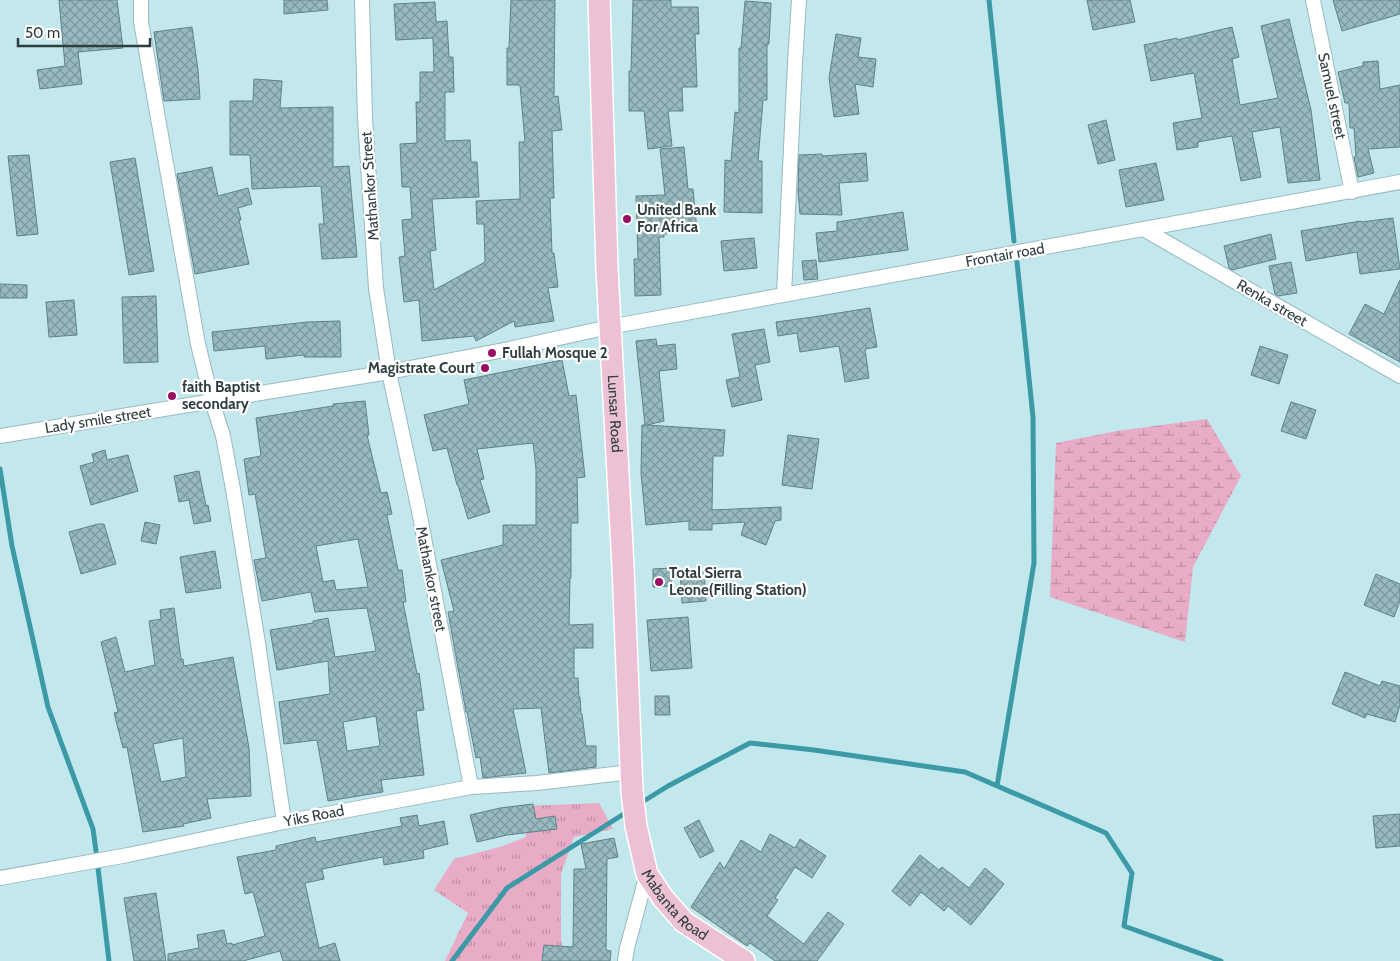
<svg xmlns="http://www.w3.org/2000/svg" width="1400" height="961" font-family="Cabin,sans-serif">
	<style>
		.grass { fill: url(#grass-tufts) }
		.wetland { fill: url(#wetland-marsh) }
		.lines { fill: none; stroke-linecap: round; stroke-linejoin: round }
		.stream { stroke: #3c9aa6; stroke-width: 5 }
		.building { fill: url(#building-cross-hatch); stroke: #5f8287; fill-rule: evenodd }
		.minor-casing { stroke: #97bac0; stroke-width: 16 }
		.primary-casing { stroke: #fff; stroke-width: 24 }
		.minor { stroke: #fff; stroke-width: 14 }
		.primary { stroke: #edc1d5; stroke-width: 21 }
		.poi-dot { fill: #980e62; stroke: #fff; stroke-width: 2 }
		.labels { text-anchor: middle; stroke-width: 4.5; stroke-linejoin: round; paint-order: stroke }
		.street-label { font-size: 15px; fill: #2e3d3f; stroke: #fff }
		.poi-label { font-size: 15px; font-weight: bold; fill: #2e3d3f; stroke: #fff; text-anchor: start }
	</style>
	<defs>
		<pattern id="grass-tufts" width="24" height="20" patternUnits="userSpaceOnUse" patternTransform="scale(1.25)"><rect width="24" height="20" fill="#e9acc7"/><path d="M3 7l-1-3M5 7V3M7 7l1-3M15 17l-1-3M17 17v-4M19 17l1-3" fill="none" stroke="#bd8da3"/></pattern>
		<pattern id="wetland-marsh" width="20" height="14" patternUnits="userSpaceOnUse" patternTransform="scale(1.25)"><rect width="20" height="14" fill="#e9acc7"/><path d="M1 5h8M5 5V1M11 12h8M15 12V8" fill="none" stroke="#bd8da3"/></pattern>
		<pattern id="building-cross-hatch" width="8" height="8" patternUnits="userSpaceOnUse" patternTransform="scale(1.25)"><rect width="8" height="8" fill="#97bac0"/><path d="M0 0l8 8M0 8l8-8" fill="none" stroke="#7c989d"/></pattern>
	</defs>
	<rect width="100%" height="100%" fill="#c2e7ec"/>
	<path class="grass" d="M599 803 613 829 574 837 561 874V939L564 961H445L468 913 434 890 454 859 503 846 526 837 524 806Z"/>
	<path class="wetland" d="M1207 419 1241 476 1193 567 1185 642 1050 597 1056 443 1117 431Z"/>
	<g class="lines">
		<path class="stream" d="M989 0 1014 241
			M0 469 12 546 48 707 93 829 96 851
			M997 786 1034 563 1033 417 1017 262
			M639 804 668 786 750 743 814 750 965 772 1106 833 1132 873 1124 926 1221 961
			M98 868 109 961
			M452 961 507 888 630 810"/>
	</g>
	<path class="building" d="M59 0H117L123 48 78 52 82 84 40 89 37 70 65 66Z
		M284 0H327L328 10 284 14Z
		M511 0H555L554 97 558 96 562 130 552 131 554 198H550L552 253H554L558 287 548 288 554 321 515 327 514 321 476 341 474 336 422 341 419 300 404 302 399 257 405 256 402 220 412 219 410 187H402L400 144 417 143 416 102H420V72H434L433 38 396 40 394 4 435 2 436 22 447 21 449 57H453L454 92H445V141L470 140 471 162H477L479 197 432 199 436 250 430 251 434 290 485 262 484 224H477L476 201 520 199 519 142H525L520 85H507V48H509Z
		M633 0H671V7H698L699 34H695L697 87H682L683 111H668L672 146 648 149 644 111H629V71H631Z
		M1087 0H1130L1135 22 1093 30Z
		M1333 0H1400V14L1342 31Z
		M745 1 771 3 769 44H767V100H763L758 161H762V213L724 212 725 160 731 161 735 112 739 113V48H741Z
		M1289 19 1311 110 1320 180 1288 183 1280 127 1252 132 1261 177 1241 181 1232 136 1198 142V147L1177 150 1173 123 1202 118 1194 73 1151 81 1144 45 1177 38V40L1232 27 1239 57 1232 59 1240 105 1278 98 1261 26Z
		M192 27 198 70 200 99 164 101 154 32Z
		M836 34 861 38 858 57 876 59 873 87 855 84 859 114 834 117 829 78Z
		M1378 61 1380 89 1400 85V147L1368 149 1374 173 1358 177 1354 157 1356 156 1354 128H1350L1349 103H1345L1338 72 1363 66V62Z
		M254 79 282 81 280 108 333 107V167L349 166 357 257 322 259 319 224H324L321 186 252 189 250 155H230V101H253Z
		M1106 120 1115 160 1098 164 1088 125Z
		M684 147 688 189H693L697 231 664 234V237H659L661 295 635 296 634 259H638L636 196 665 195 660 149Z
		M866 153 868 181 839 183 842 215 800 214 798 191 799 155 822 154V156Z
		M29 155 38 234 17 236 8 156Z
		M135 158 154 271 129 275 110 162Z
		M1156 163 1164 200 1126 207 1119 170Z
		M212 167 218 196 248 188 252 204 238 208 241 220H239L249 264 195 274 177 174Z
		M903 212 908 250 819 262 816 233 837 231V222Z
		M1393 218 1400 269 1360 274 1357 252 1306 261 1301 231 1361 221V222Z
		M1271 234 1276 259 1232 270 1229 268 1224 246Z
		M754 238 757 268 724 271 721 241Z
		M816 260 818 279 804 280 802 261Z
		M1291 262 1297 293 1278 296 1275 294 1269 266Z
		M1400 280V362L1349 334 1365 304 1384 314Z
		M0 284 27 285V298H0Z
		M156 296 158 362 124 363 122 297Z
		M74 300 77 335 49 337 46 302Z
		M870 308 877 347 865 349 869 378 845 382 839 346 800 352 797 333 778 336 776 322 813 317Z
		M340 321 341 357H304V355L266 359 265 346 214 351 212 332 308 322Z
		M764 329 770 362 755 365 762 400 732 407 726 380 740 377 732 334Z
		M656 339 657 346 675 344 677 369 659 371 664 421 647 425 725 430 723 456H713L712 510 781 507V520L775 521 766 545 741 535 745 522 712 524V530H689V521L646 525 641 473 642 425H645L636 341Z
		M1260 346 1288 355 1279 384 1251 375Z
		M562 360 569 396 576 395 585 477 577 478 578 523H571V578H570L569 625 593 624V648H574V678H578L579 697H580L581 714H582L586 746H596V767L549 773 541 708 513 709 526 773 483 778 480 757 476 758 467 712H466L448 612 454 611 441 560 503 545V525H536V469L533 443 477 449 484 479 480 480 490 512 468 519 458 485H457L447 448 433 451 424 415 469 404 464 380Z
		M365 401 369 435H367L381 493 387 492 392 514 387 515 398 570H402L406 602H403L417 674 419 673 424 710 416 711 424 775 381 780 383 792 328 801 317 740 284 744 279 702 330 694 328 661 277 670 270 630 313 623V621L328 618 335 657 376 651 367 608 315 612 311 592 262 601 254 560 266 558 255 494 249 495 244 459 261 456 256 418 333 406V404ZM358 539 368 587 336 590 334 580 323 582 316 546ZM376 716 380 746 347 751 343 722Z
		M1291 402 1316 410 1306 439 1281 431Z
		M788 435 819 439 812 489 782 485Z
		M105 450 107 460 128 455 138 491 91 505 80 466 94 462 92 454Z
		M199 471 206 506 208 505 211 521 194 524 189 500 179 502 174 476Z
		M145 522 160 525 156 544 141 541Z
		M98 524H104L116 564 81 574 69 532Z
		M215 551 221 588 186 593 180 557Z
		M671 568 672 586 653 587V569Z
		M704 571 706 601 682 603 680 573Z
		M1376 574 1400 584V601L1394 617 1364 605Z
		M174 608 181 659H183L184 666 233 657 249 748 251 796 207 799 211 818 183 824 184 826 143 832 127 747 123 748 114 713 118 712 101 642 116 637 125 672 155 665 149 621 161 619 160 610ZM183 738 186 777 161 782 153 744Z
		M688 617 692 668 651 671 647 620Z
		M1345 672 1380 686 1382 681 1400 686V705L1395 722 1367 714 1365 718 1332 704Z
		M655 696H669L670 715H655Z
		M533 804 536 819 555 816 557 829 507 835 477 842 470 815 500 808Z
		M1400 814V846L1376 848 1373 816Z
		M417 815 419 826 444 821 448 844 423 850 424 858 384 865 383 857 322 869 324 879 305 883 319 948 335 943 340 961H283L280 951 243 961H168V954L199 948 197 935 224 930 227 944 232 943V945L265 936 253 892 245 894 237 857 276 850V846L315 837 316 842 402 826 400 818Z
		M699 820 714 851 700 858 684 828Z
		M770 834 795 848 800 839 826 856 812 878 795 867 775 898 778 900 767 916 804 944 828 912 844 924 817 961H775L750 943 747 946 691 907 720 862 724 869 741 840 761 852Z
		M614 838 618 857 607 859 606 950 611 951 610 961H542L544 945 573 947 574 869H586L581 844Z
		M920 855 939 870 942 867 969 888 985 868 1004 884 971 925 948 906 944 911 921 892 910 906 892 891Z
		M156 893 166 961H134L124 898Z"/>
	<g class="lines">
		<defs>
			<path id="minor" d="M141 0V22L198 344 212 401 223 436 233 489 258 643 284 822
				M362 0 365 118 376 288 389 372 419 511 471 787
				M1313 0 1352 192
				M1145 230 1400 376
				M784 295 795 63 799 0
				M0 436 389 372 509 349 609 327 1400 182
				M0 878 128 855 284 822 471 787 537 783 631 772
				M625 961 627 948 647 874"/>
			<g id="primary">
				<path id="s1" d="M599 0 607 269 623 567 632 791 636 826 647 874 663 898 684 922 744 961"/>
			</g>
		</defs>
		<use href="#minor" class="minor-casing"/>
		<use href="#primary" class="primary-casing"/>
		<use href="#minor" class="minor"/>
		<use href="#primary" class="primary"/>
	</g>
	<g class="poi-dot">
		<circle cx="627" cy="219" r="5"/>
		<circle cx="492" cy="353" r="5"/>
		<circle cx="485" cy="368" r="5"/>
		<circle cx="172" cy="396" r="5"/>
		<circle cx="659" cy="582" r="5"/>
	</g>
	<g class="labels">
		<g class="street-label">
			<text transform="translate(1332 96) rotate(78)" y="5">Samuel street</text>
			<text transform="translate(370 186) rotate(-94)" y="5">Mathankor Street</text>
			<text transform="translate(1005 255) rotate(-10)" y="5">Frontair road</text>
			<text transform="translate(1272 303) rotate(30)" y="5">Renka street</text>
			<text dy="5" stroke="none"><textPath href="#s1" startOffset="414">Lunsar Road</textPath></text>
			<text transform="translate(98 420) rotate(-9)" y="5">Lady smile street</text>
			<text transform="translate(431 579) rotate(79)" y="5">Mathankor street</text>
			<text transform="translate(314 816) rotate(-11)" y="5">Yiks Road</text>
			<text dy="5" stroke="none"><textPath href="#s1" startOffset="918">Mabanta Road</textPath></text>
		</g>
		<g class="poi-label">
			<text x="637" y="215">United Bank<tspan x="637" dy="17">For Africa</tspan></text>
			<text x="502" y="358">Fullah Mosque 2</text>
			<text x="475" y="373" text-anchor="end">Magistrate Court</text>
			<text x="182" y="392">faith Baptist<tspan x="182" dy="17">secondary</tspan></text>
			<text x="669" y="578">Total Sierra<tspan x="669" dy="17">Leone(Filling Station)</tspan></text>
		</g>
	</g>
	<path d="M18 38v8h132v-8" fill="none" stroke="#2e3d3f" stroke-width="2.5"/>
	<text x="25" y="38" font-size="15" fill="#2e3d3f" stroke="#ffffff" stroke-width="4" paint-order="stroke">50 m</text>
</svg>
